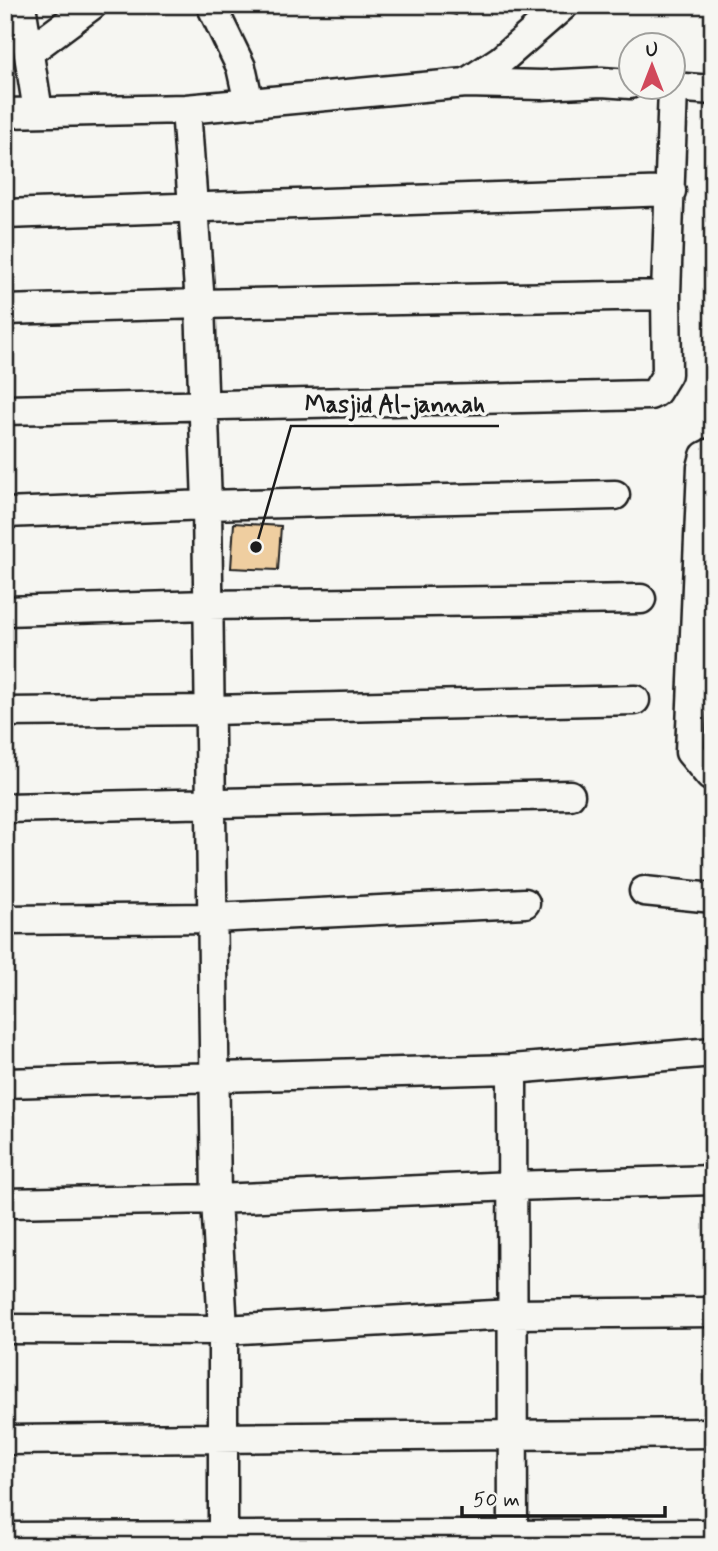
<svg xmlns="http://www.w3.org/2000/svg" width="718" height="1551" font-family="Mynerve,sans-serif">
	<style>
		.building { fill: #efcea0; stroke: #1c1c1c; stroke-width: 2 }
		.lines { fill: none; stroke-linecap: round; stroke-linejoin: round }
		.minor-casing { stroke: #1c1c1c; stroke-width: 33 }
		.minor { stroke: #f6f6f2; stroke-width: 28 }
		.leader { fill: none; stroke: #1c1c1c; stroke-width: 2.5 }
		.callout-dot { fill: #1c1c1c; stroke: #f6f6f2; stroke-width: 2.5 }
		.callout-label { font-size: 24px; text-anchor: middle; font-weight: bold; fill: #1c1c1c; stroke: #f6f6f2; stroke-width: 7; stroke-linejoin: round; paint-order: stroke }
	</style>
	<rect width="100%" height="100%" fill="#f6f6f2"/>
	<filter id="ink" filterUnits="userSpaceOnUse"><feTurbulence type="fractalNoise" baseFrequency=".0143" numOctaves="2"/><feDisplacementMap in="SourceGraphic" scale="14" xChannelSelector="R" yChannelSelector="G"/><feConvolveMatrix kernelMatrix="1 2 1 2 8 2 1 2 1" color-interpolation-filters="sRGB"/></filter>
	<g filter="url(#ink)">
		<path class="building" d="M422 5H459L456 15Z
			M234 523 281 526 278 570 231 568Z"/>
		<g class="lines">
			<defs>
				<path id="minor" d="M21 5 38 111
					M211 5 241 67 249 103
					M29 52 92 5
					M466 83 501 60 564 5
					M672 87 713 90
					M186 109 200 304 207 505 216 1199 223 1330V1546
					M5 113 186 109 466 83 542 85 602 82 630 84
					M5 214 671 191
					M5 310 200 304 666 295
					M5 410 650 395 656 392 667 374 666 295 673 87
					M713 452 705 456 702 467 690 752 710 776H713
					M5 513 207 505 615 495
					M5 611 208 605 641 599
					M5 712 210 710 635 700
					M5 808 570 795
					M644 891 713 898
					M5 920 213 918 525 903
					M512 1069 513 1546
					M5 1083 512 1069 713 1052
					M5 1203 216 1199 512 1186 713 1180
					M5 1329 223 1330 512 1314 713 1312
					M5 1440 713 1433
					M5 1537 713 1534"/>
			</defs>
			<use href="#minor" class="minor-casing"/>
			<use href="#minor" class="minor"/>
		</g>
	</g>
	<path class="leader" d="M256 547L291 426H499"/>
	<circle class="callout-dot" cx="256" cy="547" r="7"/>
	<g class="callout-label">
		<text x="395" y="412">Masjid Al-jannah</text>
	</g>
	<rect width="718" height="1551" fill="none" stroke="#f6f6f2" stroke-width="28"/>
	<rect x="14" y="14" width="690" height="1523" fill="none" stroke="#1c1c1c" stroke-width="2.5" filter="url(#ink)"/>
	<g transform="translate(652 66)"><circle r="33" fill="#f6f6f2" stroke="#9f9f9c" stroke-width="2"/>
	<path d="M0-5L12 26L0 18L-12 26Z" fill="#d1495b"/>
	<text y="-10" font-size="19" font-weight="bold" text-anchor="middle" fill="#1c1c1c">U</text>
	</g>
	<path d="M462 1506v10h203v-10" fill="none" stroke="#1c1c1c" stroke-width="3.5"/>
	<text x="473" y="1506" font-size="21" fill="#1c1c1c" stroke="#f6f6f2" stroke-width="5" paint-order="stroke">50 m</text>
</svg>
